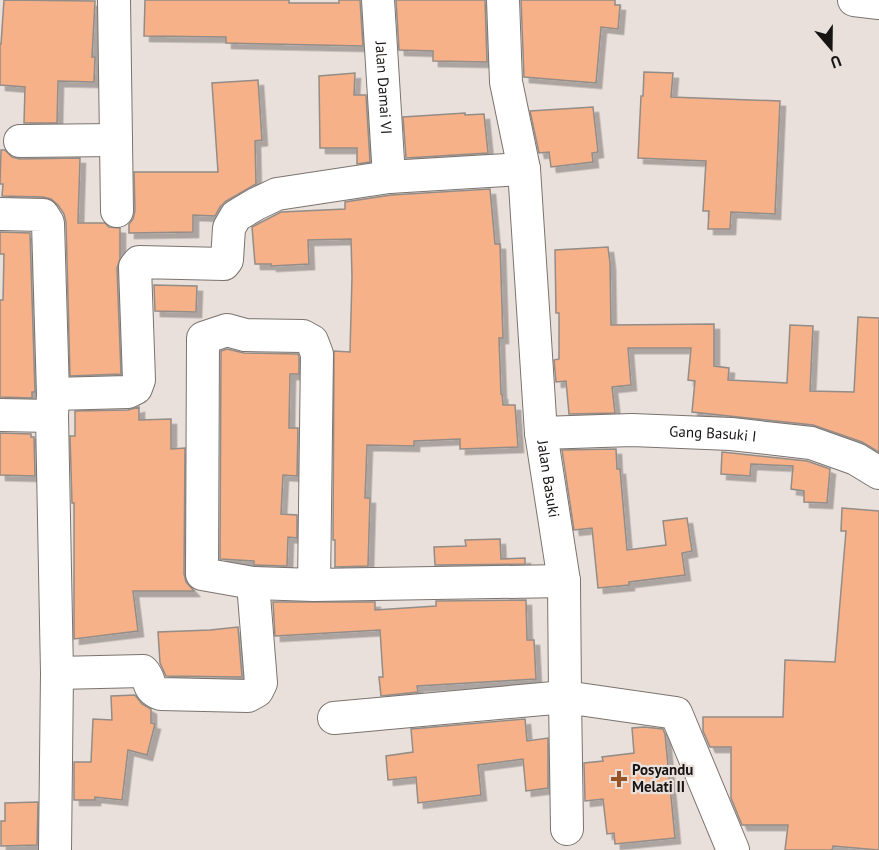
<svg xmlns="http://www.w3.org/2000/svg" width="879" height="850" font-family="'PT Sans',sans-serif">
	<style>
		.building { fill: #f6b189; stroke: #948c87; stroke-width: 1.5; filter: url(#shadow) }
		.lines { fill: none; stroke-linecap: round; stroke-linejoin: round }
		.minor-casing { stroke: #7b736f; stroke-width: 34 }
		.minor { stroke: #fff; stroke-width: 32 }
		.poi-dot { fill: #985427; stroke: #e9e0db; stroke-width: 2 }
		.labels { text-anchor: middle; stroke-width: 4.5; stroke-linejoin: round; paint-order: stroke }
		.street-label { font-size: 15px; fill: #171413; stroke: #e9e0db }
		.poi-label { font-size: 15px; font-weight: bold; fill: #171413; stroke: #e9e0db; text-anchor: start }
	</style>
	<defs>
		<filter id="shadow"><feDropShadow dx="5.5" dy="5.5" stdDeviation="0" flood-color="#0004"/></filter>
	</defs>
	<rect width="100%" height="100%" fill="#e9e0db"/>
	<path class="building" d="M4 0 95 1 92 57H95L94 82 58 81 57 123H24L25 87 0 85V44H1Z
		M145 0H289V3H339V0H360L363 46 226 43V37L144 36Z
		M396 0H485L487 62 433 61V51L399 50Z
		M521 0H615V5H620L618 29 601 27 596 83 524 77Z
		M644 72 673 73 671 97 780 101 775 214 731 212 730 229H708L709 211H703L706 161 638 158 641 96H643Z
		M355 73 354 95H366L370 162 357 164V148H320L319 76Z
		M258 80 262 140 255 141 256 184 226 201 220 207 215 216 193 215V232L129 233V224L133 219 135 211 134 172H218L212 83Z
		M593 107 598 152 592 153 593 162 551 167 549 152 539 153 530 111Z
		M465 113V115L484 114 488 153 406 158 403 117Z
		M1 150H5L12 157 20 159 80 158 78 223H105L109 227 120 228V259L117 268 121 374 70 376 66 222 64 214 58 205 51 199 43 197 2 196 3 184H0Z
		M490 189 495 244H500L503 338H499L501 394H502L503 405H515L518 447 460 449V439L414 441V446L367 445 365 498H370L368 566 335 567V540H333L334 351 350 352 352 277 351 239 308 240 309 264 271 266V264H255L252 227 281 212 345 209V202L391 195Z
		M0 232 30 233 35 392H32V398L0 397V300H3L4 254H0Z
		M608 247 610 263 611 325 714 324V366L729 368 728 380 787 383 790 325 813 326 810 391 854 392 858 317 879 318V452L862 442 813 425 692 412 695 381 688 380 691 348H628L631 385 612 387 615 413 569 414 566 381 556 382 554 360 559 359V313H556L555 250Z
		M154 285 197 286 196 312 155 311Z
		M227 349 244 353 298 354 299 357V374H290L289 424V428H298L297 476 283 475 281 514 297 515V538L288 537 287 566 255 565H254V561L220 559 221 351Z
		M139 407V420L171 419V449L185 448 184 574 186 582 194 591H133L138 631 74 639V503H72L70 436H75V411L128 410Z
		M0 433 31 434V437H34L35 476 0 475Z
		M616 449 617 469H620L627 550 666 545 663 521 687 518 692 551 682 553 685 575 629 582V585L598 588 592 528 574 530 562 450Z
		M722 452 807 461 830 469 827 503 804 502V491L791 489 793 466 751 464 750 476 721 474Z
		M842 508 879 511V850L833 846 832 850H785L788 825H742L731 798V747H710L703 731V717H783L785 660 835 662 846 531H841Z
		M500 539 501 559 525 558V564L435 565 434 547 466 546 465 540Z
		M526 600 527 640H534L536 679 417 686 418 692 381 696 379 677H383L380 630 275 636 273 602H375V610L436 606V601Z
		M238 627 242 677 166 676 160 663 158 632 210 630Z
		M135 695 142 704 151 709V723L155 724 147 755 128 750 122 800 95 797V800H74V762H91L93 719 112 720 111 696Z
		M525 719 527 741 548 738V788L526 791 523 759 478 765 481 795 418 803 416 777 388 780 386 756 413 752 411 729Z
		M644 727 663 729 665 734 675 838 615 844 614 833 607 834 603 799 585 801 584 763 603 761 602 757 634 753 632 728Z
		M38 802 37 845 1 846V821H5V803Z"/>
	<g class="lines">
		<defs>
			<g id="minor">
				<path d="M114 0 117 211"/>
				<path id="s1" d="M378 0 389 177"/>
				<path id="s2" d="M503 0 506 82 524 169 541 433 564 581 565 697 676 713 733 850"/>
				<path d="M854 0 879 3"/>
				<path d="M20 141 116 140"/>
				<path d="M0 214 43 215 48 223 53 394 52 416 57 673 55 850"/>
				<path d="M53 394 128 392 136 388 139 380 135 267 139 262 224 264 227 260 229 228 236 216 256 204 277 194 389 177 524 169"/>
				<path d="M0 415 52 416"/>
				<path id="s3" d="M541 433 632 430 731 434 811 443 856 459 879 473"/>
				<path d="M314 585 317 354 312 341 303 336 245 335 227 330 203 338 202 574 253 583 314 585 564 581"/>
				<path d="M57 673 143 671C152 681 146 689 161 694L248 696 257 691 261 683 253 583"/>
				<path d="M334 718 565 697 567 829"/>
			</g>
		</defs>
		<use href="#minor" class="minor-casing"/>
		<use href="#minor" class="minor"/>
	</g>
	<path class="poi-dot" d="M616 770h6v6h6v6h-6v6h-6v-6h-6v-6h6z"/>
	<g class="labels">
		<g class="street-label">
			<text dy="5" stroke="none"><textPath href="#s1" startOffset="88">Jalan Damai VI</textPath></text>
			<text dy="5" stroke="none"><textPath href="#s3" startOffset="172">Gang Basuki I</textPath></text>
			<text dy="5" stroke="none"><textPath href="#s2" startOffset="482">Jalan Basuki</textPath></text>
		</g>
		<g class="poi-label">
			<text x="632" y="775">Posyandu<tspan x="632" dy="17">Melati II</tspan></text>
		</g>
	</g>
	<g transform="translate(831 48) rotate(160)" stroke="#e9e0db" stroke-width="4.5" paint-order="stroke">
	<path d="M0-4.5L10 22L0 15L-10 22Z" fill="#171413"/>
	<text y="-9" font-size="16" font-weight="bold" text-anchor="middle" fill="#171413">U</text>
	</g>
</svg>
